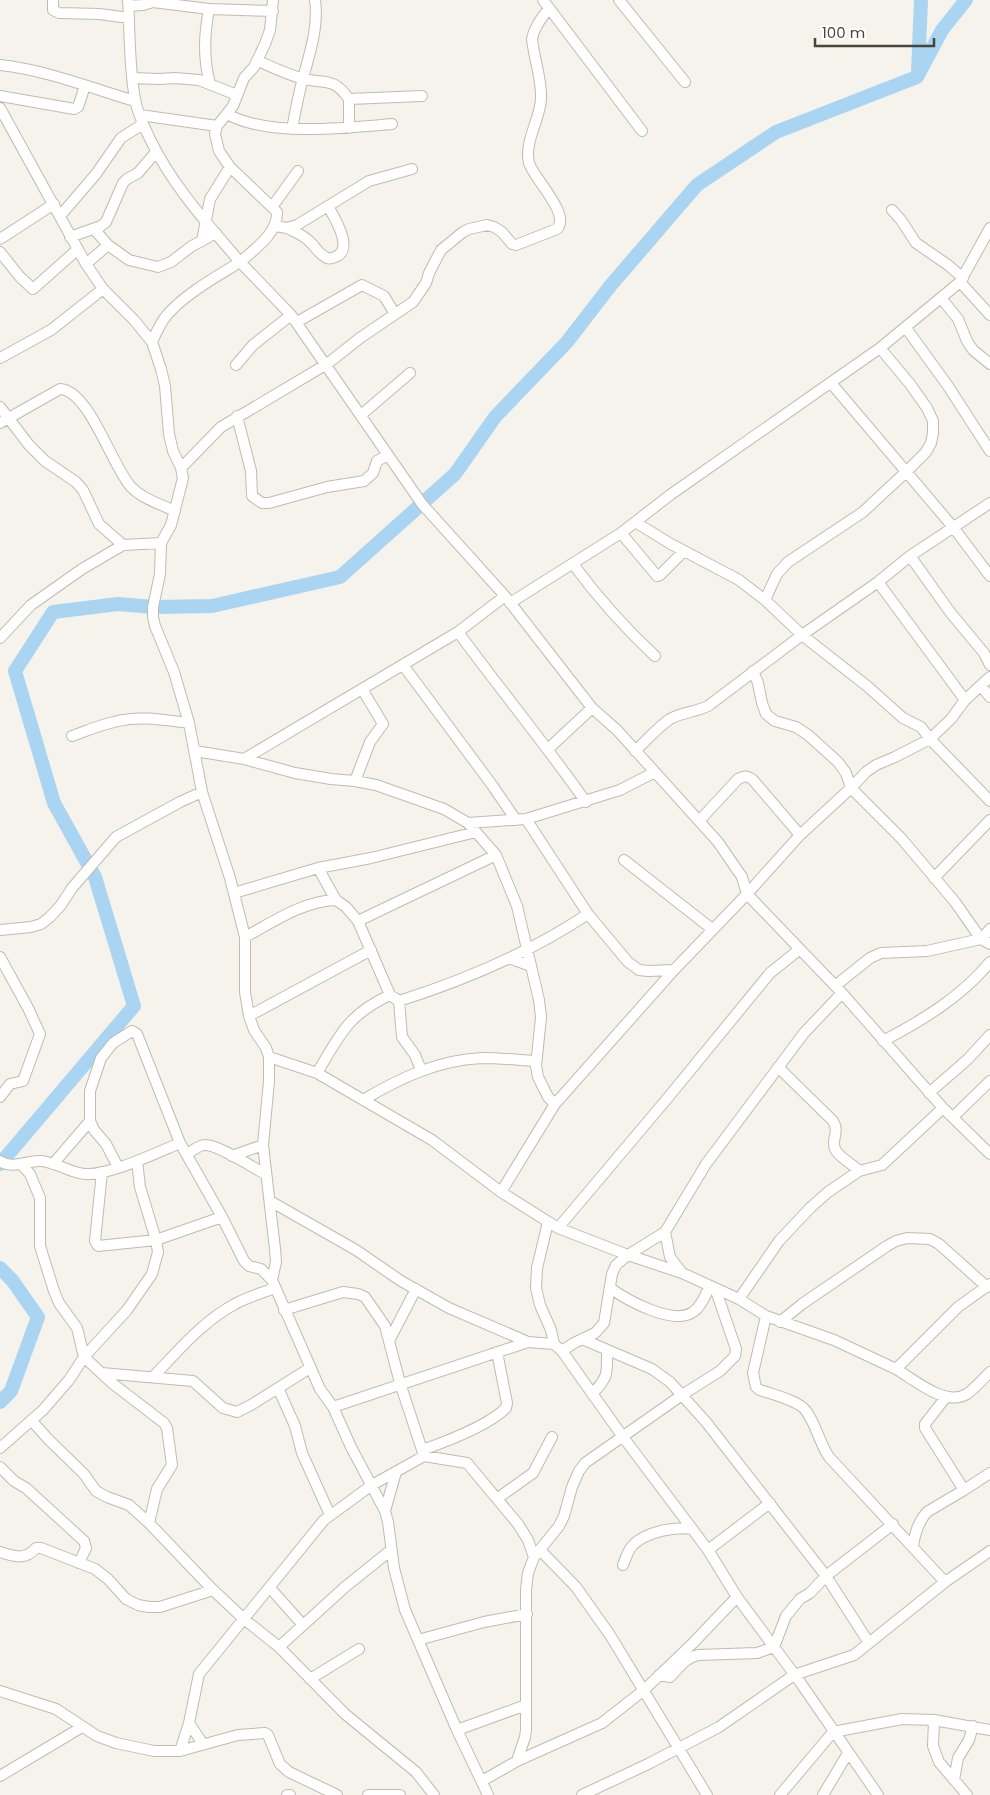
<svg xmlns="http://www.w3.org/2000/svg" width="990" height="1795" font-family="Poppins,sans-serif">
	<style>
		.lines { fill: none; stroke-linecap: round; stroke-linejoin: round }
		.river { stroke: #a9d4f2; stroke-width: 14 }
		.minor-casing { stroke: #c2bbae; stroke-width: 12 }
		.minor { stroke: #fff; stroke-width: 10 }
	</style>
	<rect width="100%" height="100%" fill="#f6f3ec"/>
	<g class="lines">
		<path class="river" d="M918 72 921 0
			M0 1164 134 1006 95 877 54 803 15 671 53 612 118 604 153 607 212 606 340 577 455 474 495 417 567 342 611 285 697 185 776 132 917 77 942 30 966 0
			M0 1268 12 1280 38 1317 11 1391 0 1402"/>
		<defs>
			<path id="minor" d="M53 0V10L59 13 99 14 129 18
				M128 0C130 33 129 67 135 99 137 113 144 126 150 139 172 185 206 222 240 262 255 249 278 233 277 212L230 167 219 151 215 134 217 126 233 106 244 78 254 67 265 44 270 30 273 0
				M543 0 642 131
				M619 0 685 82
				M129 6 143 5 153 2 209 9 273 11
				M209 9C204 35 203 58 210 84
				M258 61C272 67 286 74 301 78 323 85 332 75 349 99
				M0 65C46 70 91 88 135 101
				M132 78 159 79 175 78 199 80 237 95
				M0 96 74 109 78 107 85 86
				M0 108 86 264 103 289 134 320 152 342 161 369 165 386 169 434 173 451 181 468 183 478 171 525 161 543 160 574 153 607V617L155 626 174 672 189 723 202 792 230 878 245 937V992L249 1016 254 1030 266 1048 269 1057V1081L263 1145 275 1249 276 1262 272 1280 320 1389 333 1407 351 1447 385 1511 388 1522 394 1568 405 1610 457 1730 488 1795
				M227 114C268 137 346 128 392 124
				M140 115 217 126
				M349 128V99L422 96
				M292 129C295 113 298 97 302 82 309 55 319 28 315 0
				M272 207 298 171
				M892 210 901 220 916 243 948 265 963 278
				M60 216 96 174 121 138 143 124
				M275 226 287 228 297 225 369 181 412 169
				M287 228C295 232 304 235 310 242 315 246 318 253 324 256 327 259 331 259 335 257 355 250 334 217 328 206
				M94 229 108 245 129 260 158 267 171 262 192 246 216 233
				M70 237 101 226 106 222 123 183 127 179 138 173 156 152
				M0 239 54 204
				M202 241 210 199 230 167
				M0 252 20 277 33 289 78 249
				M86 264 108 245
				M960 282 990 315
				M941 298 958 319 967 341 973 350 990 364
				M297 322 362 285 384 296 395 314
				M906 328 948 386 990 451
				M152 342C156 333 160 323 167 315 185 294 216 277 240 262L291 315 422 504 505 596 592 708 617 730 718 842 742 877 747 894 842 993 943 1108 990 1154
				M0 358 51 330 103 289
				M236 365 253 345 291 315
				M831 383 953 527 990 576
				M0 407 29 445 45 461 76 482 83 490 99 524 123 545
				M361 415 410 373
				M237 416 251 471 252 496 262 503H269L327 487 364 481 373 473 377 461 388 455
				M0 423 60 389C89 390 112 466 131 487 143 499 160 504 175 511
				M181 468 221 427 327 364 360 338 413 302 426 283 429 273 441 250 463 232 469 229 487 225 494 227 502 232 512 244 516 245 557 229C571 214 534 179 529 163 524 141 540 120 541 99 542 79 534 59 532 39 534 27 542 18 549 8
				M635 522 671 544 739 580 765 600 802 635 867 686 903 718 921 727 930 739 990 801
				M621 533 657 576 660 575 684 551
				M910 556 950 612 984 653 990 665
				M573 564C598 598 624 627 655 656
				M878 582 965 700
				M765 600 777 574 788 562 863 512 907 471 926 452 931 443 933 433V421L927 408 910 384 880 348
				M510 603 621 533 670 495 880 348 960 282 990 228
				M458 632C500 689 545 744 586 802
				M0 638 31 605 82 569 123 545 161 543
				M403 665 492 785 516 820
				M753 671 758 683 762 703 766 714 775 721 796 727 808 735 838 762 846 773 851 788 901 838 955 902 981 939 990 944
				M981 686 990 697
				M72 736C86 731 100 725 114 722 139 715 164 720 189 723
				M548 749 592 708
				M195 751 244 759 458 632 505 596
				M635 751C646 741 658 727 670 719 682 712 696 712 708 706L802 635 878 582 910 556 990 503
				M244 759 295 773 331 779 355 781 376 785 444 809 468 823 526 819 620 790 655 772
				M355 781 370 742 383 724 362 689
				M526 819 588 914 628 962 639 970 648 971 674 970
				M699 821 738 779C744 776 747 775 753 780L800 835
				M468 823 496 855 517 906 539 1000 541 1017 536 1066 538 1077 548 1097 555 1104
				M624 860 712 929
				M318 868 336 900 346 907 358 921 390 995 399 1001C465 980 531 952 588 914
				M934 878 990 820
				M234 893 318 868 371 858 476 832
				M358 921 496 855
				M0 930 31 927 41 924 50 917 61 905 72 888 116 837 180 802 202 792
				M245 937C273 922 303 901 336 900
				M0 957 28 1008 40 1034 23 1081 10 1084 0 1097
				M509 958 531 966
				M835 986 870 958 881 953 927 951 981 939 990 929
				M399 1001 402 1037 415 1055 421 1070
				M249 1016 371 950
				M883 1041C923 1020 961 997 990 962
				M269 1057 317 1073 432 1140 501 1192 558 1228 628 1255 682 1273 739 1299 766 1316 834 1340 896 1369 958 1307 990 1284
				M778 1067 833 1121C840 1133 831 1138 835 1149 838 1157 853 1164 859 1171
				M317 1073C340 1035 347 1015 390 995
				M929 1093 968 1059 990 1035
				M363 1100C400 1078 438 1060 482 1058 500 1058 518 1060 536 1061
				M953 1117 990 1081
				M187 1154C192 1151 199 1145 205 1145 219 1145 252 1167 265 1174
				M232 1156 263 1145
				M0 1161C12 1170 27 1160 41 1161 56 1162 70 1173 85 1174 108 1176 158 1152 180 1143
				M21 1164 30 1174 40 1198V1246L54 1291 59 1303 77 1328 84 1357 112 1383 164 1423 167 1428 172 1465 157 1489 149 1523
				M53 1164 90 1121
				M118 1167 106 1144 94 1130 90 1121V1091L101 1058 113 1043 132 1031 137 1034 180 1143 222 1217 244 1261 249 1266 261 1269 272 1280
				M102 1172 95 1241 98 1246 156 1240 222 1217
				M501 1192 555 1104 674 970 747 894 800 835 851 788 866 772 876 765 895 757 930 739 951 719 965 700 990 677
				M270 1201 356 1250 401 1281 449 1308 528 1342 554 1344 562 1351 623 1437 708 1550 737 1597 800 1682 878 1795
				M548 1222 537 1268 536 1288 540 1305 551 1330 554 1344
				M558 1228 666 1100 770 973 800 949
				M665 1232 670 1257 682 1273
				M610 1288C627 1300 673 1326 693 1312 701 1307 706 1294 710 1286
				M739 1299 779 1241 810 1208 828 1192 859 1171 882 1165 943 1108
				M284 1310 343 1292 358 1294 365 1297 385 1326 400 1383 424 1456
				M766 1316 753 1373 756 1387 760 1390C771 1394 800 1401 806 1411 816 1424 819 1442 829 1457L945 1582
				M780 1322 802 1304 887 1246 896 1241 907 1238 930 1239 939 1244 987 1287
				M582 1339 652 1369 670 1382 706 1422 826 1576 869 1643
				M389 1341 416 1289
				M562 1351 574 1343 595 1333 604 1323 612 1274 616 1265 628 1255 665 1232 706 1164 804 1033 842 993
				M896 1369C915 1380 945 1407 967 1394 975 1388 983 1379 990 1372
				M102 1373 193 1381 223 1408 237 1412 251 1405 310 1368
				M153 1377C178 1351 203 1321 235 1304 247 1297 262 1293 275 1288
				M278 1388 295 1426 302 1453 330 1515
				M592 1394C609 1377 607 1373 607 1350
				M333 1407 528 1342
				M32 1421 48 1439 84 1474 96 1491 107 1497 129 1505 149 1523 213 1590 244 1619 279 1647 345 1714 416 1772 434 1795
				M0 1448 43 1410 69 1380 84 1357 127 1310 152 1274 158 1252 156 1240 140 1187 137 1161
				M422 1450C445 1442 489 1425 506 1408L507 1403 497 1352
				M0 1467 14 1481 26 1488 84 1541 86 1548 79 1563
				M964 1490 990 1473
				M498 1498 533 1473 552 1437
				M385 1511 396 1472
				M913 1546C915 1533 918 1522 927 1512L964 1490 925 1428V1424L946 1397
				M540 1550 576 1587 610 1635 707 1795
				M708 1550 770 1503
				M0 1552C14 1557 26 1560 36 1548H41L95 1569 108 1579 126 1599 138 1605 149 1607H160L213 1590
				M623 1565C626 1558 628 1549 634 1544 647 1532 675 1526 692 1529
				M270 1588 303 1625
				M418 1640 484 1622 527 1614
				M279 1647 345 1587 391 1550
				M659 1675 670 1677C679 1668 685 1658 698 1655L757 1653 774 1647 786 1616 800 1599 810 1593 826 1576 893 1524
				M310 1679 359 1649
				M0 1691 56 1709 97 1736 116 1743 154 1751H180L238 1735 265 1733 268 1735 280 1764 289 1772 337 1795
				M934 1720 933 1746 939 1762 967 1795
				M189 1723 203 1744
				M457 1730 526 1705
				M180 1751 189 1723 199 1674 324 1520 372 1485 424 1456 467 1463 518 1524 528 1540 534 1557
				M517 1761 525 1737 526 1730V1590L528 1573 534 1557 559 1526 564 1516 572 1487 579 1471 585 1463 682 1395 720 1371 735 1356 736 1349 715 1288
				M0 1776 82 1727
				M954 1780 958 1758 969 1740 973 1726
				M482 1781 517 1761 602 1723 644 1690 693 1643 737 1597
				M287 1795H290
				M368 1795H400
				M582 1795 648 1764 719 1727 794 1675 854 1655 945 1582 990 1551
				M780 1795 833 1732 902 1719 934 1720 990 1730
				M823 1795 848 1753"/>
		</defs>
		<use href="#minor" class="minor-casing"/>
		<use href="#minor" class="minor"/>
	</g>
	<path d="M815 38v8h119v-8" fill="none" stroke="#4b4439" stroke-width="2.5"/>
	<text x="822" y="38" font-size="15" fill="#4b4439" stroke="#ffffff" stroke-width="4" paint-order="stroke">100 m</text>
</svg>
